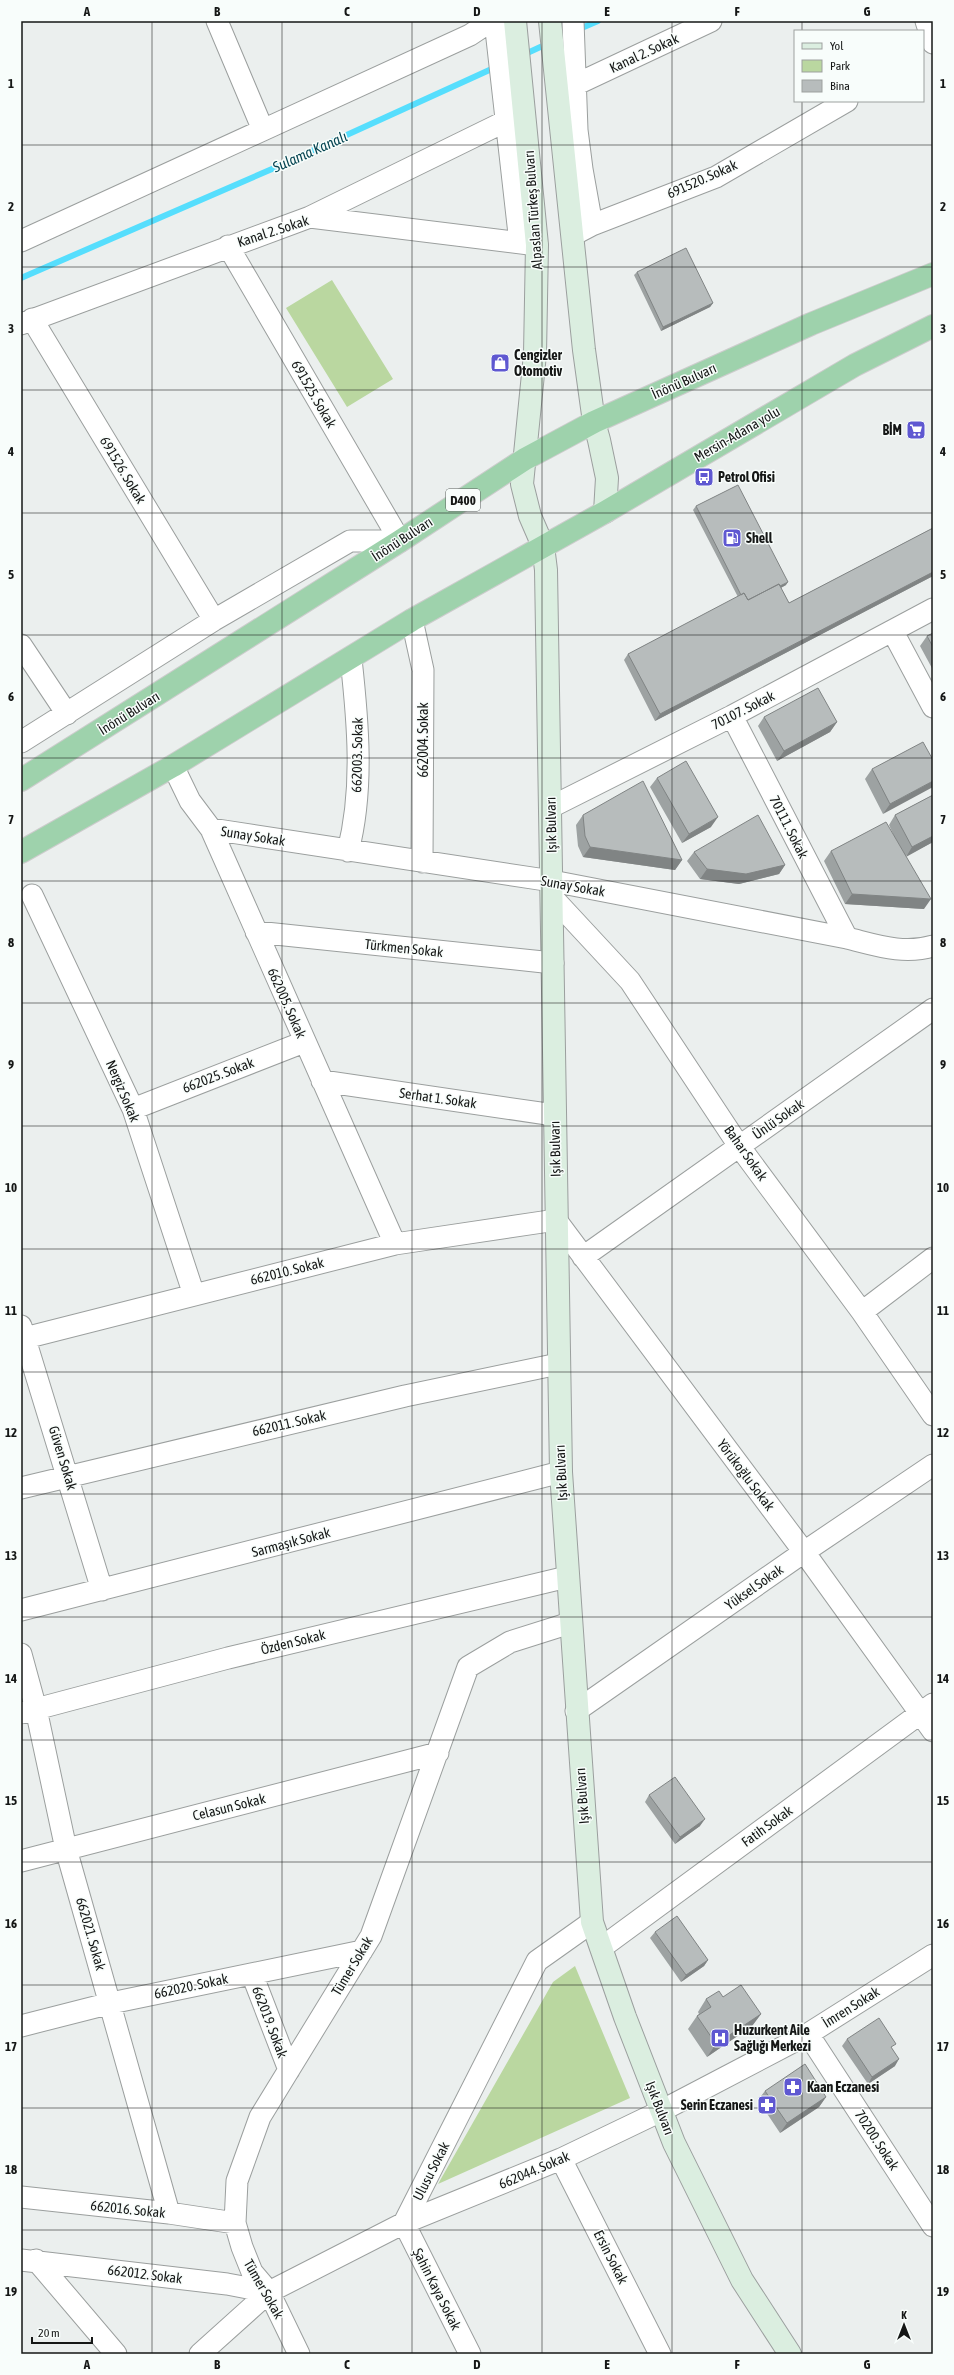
<svg xmlns="http://www.w3.org/2000/svg" width="954" height="2375" font-family="'Asap Condensed',sans-serif">
	<style>
		.green { fill: #bad7a0 }
		.lines { fill: none; stroke-linecap: round; stroke-linejoin: round }
		.stream { stroke: #56defd; stroke-width: 6 }
		.minor-casing { stroke: #9b9f9e; stroke-width: 23 }
		.secondary-casing { stroke: #9b9f9e; stroke-width: 24 }
		.trunk-casing { stroke: #ccc; stroke-width: 24 }
		.minor { stroke: #fff; stroke-width: 21 }
		.secondary { stroke: #dbeee0; stroke-width: 22 }
		.trunk { stroke: #9ed2ac; stroke-width: 22 }
		.wall { fill: #9da2a2 }
		.shaded-wall { fill: #808484 }
		.building { fill: #b7bcbc; stroke: #808484 }
		.grid { fill: none; stroke: #151716; stroke-width: 1; stroke-opacity: 0.55 }
		.labels { text-anchor: middle; stroke-width: 3; stroke-linejoin: round; paint-order: stroke }
		.shield { fill: #f8fdfb; stroke: #595c5b; stroke-width: 1 }
		.shield-label { font-size: 13px; font-weight: bold; fill: #151716 }
		.street-label { font-size: 14px; fill: #151716; stroke: #f8fdfb }
		.poi-label { font-size: 14px; font-weight: bold; fill: #151716; stroke: #f8fdfb; text-anchor: start }
		.water-label { font-size: 15px; font-style: italic; fill: #064552; stroke: #f8fdfb }
		.neatline { fill: none; stroke: #151716; stroke-width: 1.5 }
		.grid-label { font-size: 13px; text-anchor: middle; font-weight: bold; fill: #151716 }
	</style>
	<rect width="100%" height="100%" fill="#ebefee"/>
	<path class="green" d="M332 280 393 379 347 407 286 308Z
		M575 1966 630 2098 438 2184 553 1982Z"/>
	<g class="lines">
		<path class="stream" d="M577 30 598 21
			M523 55 549 43
			M21 278 272 169 496 67"/>
		<defs>
			<path id="minor" d="M217 21 263 130
				M495 21 520 243
				M573 21 577 130 582 169 592 225
				M926 21 933 43
				M577 84 711 21
				M310 217 506 121
				M573 235 592 225 716 177 847 101
				M21 241 470 35 491 21
				M228 246 400 541
				M32 319 214 620
				M21 324 310 217 537 245
				M412 620 423 670 422 862
				M893 632 933 707
				M21 645 67 714
				M732 716 847 938
				M21 742 214 620 350 541H400
				M173 766 190 801 211 829 395 1244
				M551 807 732 716 933 609
				M211 829 552 881 847 938C876 945 903 955 933 946
				M348 851C364 789 358 722 351 659
				M32 895 133 1109 194 1295
				M552 897 630 981 739 1146 862 1312 933 1415
				M256 932 553 963
				M322 1081 554 1115
				M133 1109 304 1042
				M583 1257 933 1009
				M862 1312 933 1258
				M21 1326 102 1590
				M21 1339 395 1244 556 1220 804 1552 933 1731
				M21 1488 405 1396 558 1364
				M21 1610 561 1472
				M21 1654 36 1709 66 1849 169 2213
				M576 1711 804 1552 933 1465
				M21 1713 228 1658 567 1577
				M21 1861 438 1753
				M601 1948 933 1704
				M252 1974 289 2070
				M21 2026 111 2003 362 1951
				M808 2034 933 2226
				M561 2159 660 2354
				M21 2197 169 2213 235 2223
				M21 2260 227 2284 269 2292
				M36 2260 116 2354
				M200 2354 269 2292 404 2223 537 1961 592 1922
				M299 2354 269 2292 252 2272 242 2247 235 2223 237 2181 260 2117 371 1936 468 1667 510 1642 570 1623
				M470 2354 404 2223 561 2159 661 2111 808 2034 933 1955"/>
			<path id="secondary" d="M515 21 537 245 535 354 522 484 530 516 543 546 546 570 561 1472 592 1922 625 2017 674 2143 742 2280 790 2354
				M550 21 584 350 594 422 599 440 607 478 605 512"/>
			<path id="trunk" d="M21 780 400 541 525 459 594 422 811 324 933 274
				M21 852 173 766 412 620 605 512 855 365 933 326"/>
		</defs>
		<use href="#minor" class="minor-casing"/>
		<use href="#secondary" class="secondary-casing"/>
		<use href="#trunk" class="trunk-casing"/>
		<use href="#minor" class="minor"/>
		<use href="#secondary" class="secondary"/>
		<use href="#trunk" class="trunk"/>
	</g>
	<path class="wall" d="M637 272 713 303 710 307 661 331 634 275Z
		M696 506 786 585 781 588 789 603 933 528V576L655 721 624 660 628 654 738 597 693 510Z
		M933 633V670L920 646 927 636Z
		M764 717 837 722 830 732 777 761 758 726Z
		M933 760 883 814 865 779 872 769Z
		M657 778 711 827 682 843 650 787Z
		M933 795V842L906 856 924 909 845 904 824 861 831 851 894 836 889 825 895 815Z
		M583 815 682 860 675 870 583 857 578 846 576 825Z
		M694 852 785 865 779 874 739 884 700 879 687 861Z
		M649 1795 700 1826 675 1844 645 1802Z
		M655 1932 708 1960 704 1966 681 1982 650 1938Z
		M723 1997 761 2014 752 2026 707 2057 688 2029 697 2016 699 2014 698 2012 706 1999Z
		M847 2039 893 2049 895 2066 868 2084 842 2046Z
		M765 2091 826 2097 819 2107 780 2133 758 2100Z"/>
	<path class="shaded-wall" d="M713 303 710 307 661 331 663 327Z
		M933 572V576L655 721 660 714Z
		M788 582 786 585 743 607 746 604Z
		M837 722 830 732 777 761 784 751Z
		M933 781V787L883 814 890 804Z
		M718 817 711 827 682 843 689 834Z
		M933 836V842L906 857 912 847Z
		M590 847 682 860 675 870 583 857Z
		M785 865 779 874 739 884 700 879 707 869Z
		M852 894 931 899 924 909 845 904Z
		M705 1819 700 1826 675 1844 680 1837Z
		M708 1960 704 1966 681 1982 686 1975Z
		M761 2014 752 2026 707 2057 716 2044Z
		M899 2059 895 2066 868 2084 872 2077Z
		M826 2097 819 2107 780 2133 787 2123Z"/>
	<path class="building" d="M686 248 713 303 663 327 637 272Z
		M738 485 788 582 780 586 779 584 748 600 744 593 741 595 696 506Z
		M933 528V572L660 714 628 654 744 593 748 600 779 584 789 603Z
		M933 633V647L927 636Z
		M818 688 837 722 784 751 764 717Z
		M923 742 933 760V781L890 804 872 769Z
		M686 761 718 817 689 834 657 778Z
		M643 781 682 860 590 847 585 836 583 815Z
		M933 795V836L912 847 895 815Z
		M758 815 785 865 746 874 707 869 694 852Z
		M886 822 931 899 852 894 831 851Z
		M675 1777 705 1819 680 1837 649 1795Z
		M677 1916 708 1960 686 1975 655 1932Z
		M741 1985 761 2014 716 2044 697 2016 711 2007 706 1999 719 1991 723 1997Z
		M879 2018 896 2044 891 2047 899 2059 872 2077 847 2039Z
		M805 2064 826 2097 787 2123 765 2091Z"/>
	<path class="grid" d="M152 21V2354M282 21V2354M412 21V2354M542 21V2354M672 21V2354M802 21V31M802 101V2354M21 145H933M21 267H933M21 390H933M21 513H933M21 635H933M21 758H933M21 881H933M21 1003H933M21 1126H933M21 1249H933M21 1372H933M21 1494H933M21 1617H933M21 1740H933M21 1862H933M21 1985H933M21 2108H933M21 2230H933"/>
	<defs>
		<symbol id="shop-square" viewBox="-11 -11 22 22"><rect x="-9" y="-9" width="18" height="18" rx="4" fill="#5f58d1" stroke="#f8fdfb"/><path d="M-5-2.5h2.3a2.7 3.5 0 0 1 5.4 0H5L5.5 6h-11ZM-1.5-2.5h3a1.5 2.3 0 0 0-3 0Z" fill="#fff"/></symbol>
		<symbol id="supermarket-square" viewBox="-11 -11 22 22"><rect x="-9" y="-9" width="18" height="18" rx="4" fill="#5f58d1" stroke="#f8fdfb"/><path d="M-6-5.5h2.5l.6 2H6L4.5 2H-2.5L-4.4-4H-6ZM-1.5 3.2a1.3 1.3 0 1 0 .1 0ZM3 3.2a1.3 1.3 0 1 0 .1 0Z" fill="#fff"/></symbol>
		<symbol id="bus-square" viewBox="-11 -11 22 22"><rect x="-9" y="-9" width="18" height="18" rx="4" fill="#5f58d1" stroke="#f8fdfb"/><path d="M-5-6H5V4H4V6H2V4H-2V6H-4V4H-5ZM-3.5-4V0h7V-4ZM-3.5 1.2v1.5H-2V1.2ZM2 1.2v1.5H3.5V1.2Z" fill="#fff"/></symbol>
		<symbol id="fuel-square" viewBox="-11 -11 22 22"><rect x="-9" y="-9" width="18" height="18" rx="4" fill="#5f58d1" stroke="#f8fdfb"/><path d="M-5.5-6h7V0h2V4h1.3V-2.5L3-4.5l.8-.8L6-3V5H2.5V1h-1V6h-7ZM-4.2-4.7v3.2H.2V-4.7Z" fill="#fff"/></symbol>
		<symbol id="hospital-square" viewBox="-11 -11 22 22"><rect x="-9" y="-9" width="18" height="18" rx="4" fill="#5f58d1" stroke="#f8fdfb"/><path d="M-5-5h3v3.5h4V-5h3V5h-3V1.5h-4V5h-3Z" fill="#fff"/></symbol>
		<symbol id="pharmacy-square" viewBox="-11 -11 22 22"><rect x="-9" y="-9" width="18" height="18" rx="4" fill="#5f58d1" stroke="#f8fdfb"/><path d="M-2-6h4v4h4v4h-4v4h-4v-4h-4v-4h4Z" fill="#fff"/></symbol>
	</defs>
	<g fill-rule="evenodd">
		<use href="#shop-square" x="489" y="352" width="22" height="22"/>
		<use href="#supermarket-square" x="905" y="419" width="22" height="22"/>
		<use href="#bus-square" x="693" y="466" width="22" height="22"/>
		<use href="#fuel-square" x="721" y="527" width="22" height="22"/>
		<use href="#hospital-square" x="709" y="2027" width="22" height="22"/>
		<use href="#pharmacy-square" x="782" y="2076" width="22" height="22"/>
		<use href="#pharmacy-square" x="756" y="2094" width="22" height="22"/>
	</g>
	<g class="labels">
		<rect class="shield" x="446" y="489" width="34" height="22" rx="3"/>
		<g class="shield-label">
			<text x="463" y="505">D400</text>
		</g>
		<g class="street-label">
			<text transform="translate(644 53) rotate(-25)" y="5">Kanal 2. Sokak</text>
			<text transform="translate(702 179) rotate(-24)" y="5">691520. Sokak</text>
			<text transform="translate(533 210) rotate(-94)" y="5">Alpaslan Türkeş Bulvarı</text>
			<text transform="translate(273 231) rotate(-18)" y="5">Kanal 2. Sokak</text>
			<text transform="translate(684 381) rotate(-24)" y="5">İnönü Bulvarı</text>
			<text transform="translate(314 394) rotate(60)" y="5">691525. Sokak</text>
			<text transform="translate(737 434) rotate(-30)" y="5">Mersin-Adana yolu</text>
			<text transform="translate(123 470) rotate(59)" y="5">691526. Sokak</text>
			<text transform="translate(402 539) rotate(-33)" y="5">İnönü Bulvarı</text>
			<text transform="translate(743 710) rotate(-27)" y="5">70107. Sokak</text>
			<text transform="translate(129 713) rotate(-32)" y="5">İnönü Bulvarı</text>
			<text transform="translate(423 740) rotate(-90)" y="5">662004. Sokak</text>
			<text transform="translate(357 755) rotate(-89)" y="5">662003. Sokak</text>
			<text transform="translate(551 825) rotate(-91)" y="5">Işık Bulvarı</text>
			<text transform="translate(789 827) rotate(63)" y="5">70111. Sokak</text>
			<text transform="translate(253 836) rotate(9)" y="5">Sunay Sokak</text>
			<text transform="translate(573 886) rotate(10)" y="5">Sunay Sokak</text>
			<text transform="translate(404 948) rotate(6)" y="5">Türkmen Sokak</text>
			<text transform="translate(287 1003) rotate(66)" y="5">662005. Sokak</text>
			<text transform="translate(218 1075) rotate(-21)" y="5">662025. Sokak</text>
			<text transform="translate(123 1091) rotate(67)" y="5">Nergiz Sokak</text>
			<text transform="translate(438 1098) rotate(8)" y="5">Serhat 1. Sokak</text>
			<text transform="translate(778 1119) rotate(-35)" y="5">Ünlü Sokak</text>
			<text transform="translate(555 1149) rotate(-91)" y="5">Işık Bulvarı</text>
			<text transform="translate(746 1153) rotate(55)" y="5">Bahar Sokak</text>
			<text transform="translate(287 1271) rotate(-14)" y="5">662010. Sokak</text>
			<text transform="translate(289 1423) rotate(-13)" y="5">662011. Sokak</text>
			<text transform="translate(63 1458) rotate(73)" y="5">Güven Sokak</text>
			<text transform="translate(561 1473) rotate(-93)" y="5">Işık Bulvarı</text>
			<text transform="translate(746 1475) rotate(53)" y="5">Yörükoğlu Sokak</text>
			<text transform="translate(291 1542) rotate(-15)" y="5">Sarmaşık Sokak</text>
			<text transform="translate(754 1587) rotate(-35)" y="5">Yüksel Sokak</text>
			<text transform="translate(293 1642) rotate(-14)" y="5">Özden Sokak</text>
			<text transform="translate(582 1796) rotate(-94)" y="5">Işık Bulvarı</text>
			<text transform="translate(229 1807) rotate(-14)" y="5">Celasun Sokak</text>
			<text transform="translate(767 1826) rotate(-36)" y="5">Fatih Sokak</text>
			<text transform="translate(91 1934) rotate(74)" y="5">662021. Sokak</text>
			<text transform="translate(352 1966) rotate(-59)" y="5">Tümer Sokak</text>
			<text transform="translate(191 1986) rotate(-12)" y="5">662020. Sokak</text>
			<text transform="translate(851 2007) rotate(-32)" y="5">İmren Sokak</text>
			<text transform="translate(270 2022) rotate(69)" y="5">662019. Sokak</text>
			<text transform="translate(660 2108) rotate(69)" y="5">Işık Bulvarı</text>
			<text transform="translate(877 2140) rotate(57)" y="5">70200. Sokak</text>
			<text transform="translate(534 2170) rotate(-23)" y="5">662044. Sokak</text>
			<text transform="translate(431 2171) rotate(-63)" y="5">Ulusu Sokak</text>
			<text transform="translate(128 2209) rotate(6)" y="5">662016. Sokak</text>
			<text transform="translate(611 2257) rotate(63)" y="5">Ersin Sokak</text>
			<text transform="translate(145 2274) rotate(7)" y="5">662012. Sokak</text>
			<text transform="translate(264 2289) rotate(60)" y="5">Tümer Sokak</text>
			<text transform="translate(437 2289) rotate(63)" y="5">Şahin Kaya Sokak</text>
		</g>
		<g class="poi-label">
			<text x="514" y="360">Cengizler<tspan x="514" dy="16">Otomotiv</tspan></text>
			<text x="902" y="435" text-anchor="end">BİM</text>
			<text x="718" y="482">Petrol Ofisi</text>
			<text x="746" y="543">Shell</text>
			<text x="734" y="2035">Huzurkent Aile<tspan x="734" dy="16">Sağlığı Merkezi</tspan></text>
			<text x="807" y="2092">Kaan Eczanesi</text>
			<text x="753" y="2110" text-anchor="end">Serin Eczanesi</text>
		</g>
		<g class="water-label">
			<text transform="translate(310 152) rotate(-24)" y="5">Sulama Kanalı</text>
		</g>
	</g>
	<rect width="954" height="2375" fill="none" stroke="#f8fdfb" stroke-width="44"/>
	<rect x="794" y="30" width="130" height="72" fill="#f8fdfb" stroke="#9da19f"/>
	<rect x="802" y="43" width="20" height="6" fill="#dbeee0" stroke="#9da19f"/>
	<text x="830" y="50" font-size="12" fill="#151716">Yol</text>
	<rect x="802" y="60" width="20" height="12" fill="#bad7a0" stroke="#9da19f"/>
	<text x="830" y="70" font-size="12" fill="#151716">Park</text>
	<rect x="802" y="80" width="20" height="12" fill="#b7bcbc" stroke="#9da19f"/>
	<text x="830" y="90" font-size="12" fill="#151716">Bina</text>
	<g transform="translate(904 2325)" stroke="#f8fdfb" stroke-width="3" paint-order="stroke">
	<path d="M0-3L7 15L0 10L-7 15Z" fill="#151716"/>
	<text y="-6" font-size="11" font-weight="bold" text-anchor="middle" fill="#151716">K</text>
	</g>
	<path d="M32 2337v6h60v-6" fill="none" stroke="#151716" stroke-width="2"/>
	<text x="38" y="2337" font-size="12" fill="#151716" stroke="#f8fdfb" stroke-width="3" paint-order="stroke">20 m</text>
	<rect x="22" y="22" width="910" height="2331" class="neatline"/>
	<g class="grid-label">
		<text x="87" y="16">A</text>
		<text x="217" y="16">B</text>
		<text x="347" y="16">C</text>
		<text x="477" y="16">D</text>
		<text x="607" y="16">E</text>
		<text x="737" y="16">F</text>
		<text x="867" y="16">G</text>
		<text x="11" y="88">1</text>
		<text x="943" y="88">1</text>
		<text x="11" y="211">2</text>
		<text x="943" y="211">2</text>
		<text x="11" y="333">3</text>
		<text x="943" y="333">3</text>
		<text x="11" y="456">4</text>
		<text x="943" y="456">4</text>
		<text x="11" y="579">5</text>
		<text x="943" y="579">5</text>
		<text x="11" y="701">6</text>
		<text x="943" y="701">6</text>
		<text x="11" y="824">7</text>
		<text x="943" y="824">7</text>
		<text x="11" y="947">8</text>
		<text x="943" y="947">8</text>
		<text x="11" y="1069">9</text>
		<text x="943" y="1069">9</text>
		<text x="11" y="1192">10</text>
		<text x="943" y="1192">10</text>
		<text x="11" y="1315">11</text>
		<text x="943" y="1315">11</text>
		<text x="11" y="1437">12</text>
		<text x="943" y="1437">12</text>
		<text x="11" y="1560">13</text>
		<text x="943" y="1560">13</text>
		<text x="11" y="1683">14</text>
		<text x="943" y="1683">14</text>
		<text x="11" y="1805">15</text>
		<text x="943" y="1805">15</text>
		<text x="11" y="1928">16</text>
		<text x="943" y="1928">16</text>
		<text x="11" y="2051">17</text>
		<text x="943" y="2051">17</text>
		<text x="11" y="2174">18</text>
		<text x="943" y="2174">18</text>
		<text x="11" y="2296">19</text>
		<text x="943" y="2296">19</text>
		<text x="87" y="2369">A</text>
		<text x="217" y="2369">B</text>
		<text x="347" y="2369">C</text>
		<text x="477" y="2369">D</text>
		<text x="607" y="2369">E</text>
		<text x="737" y="2369">F</text>
		<text x="867" y="2369">G</text>
	</g>
</svg>
